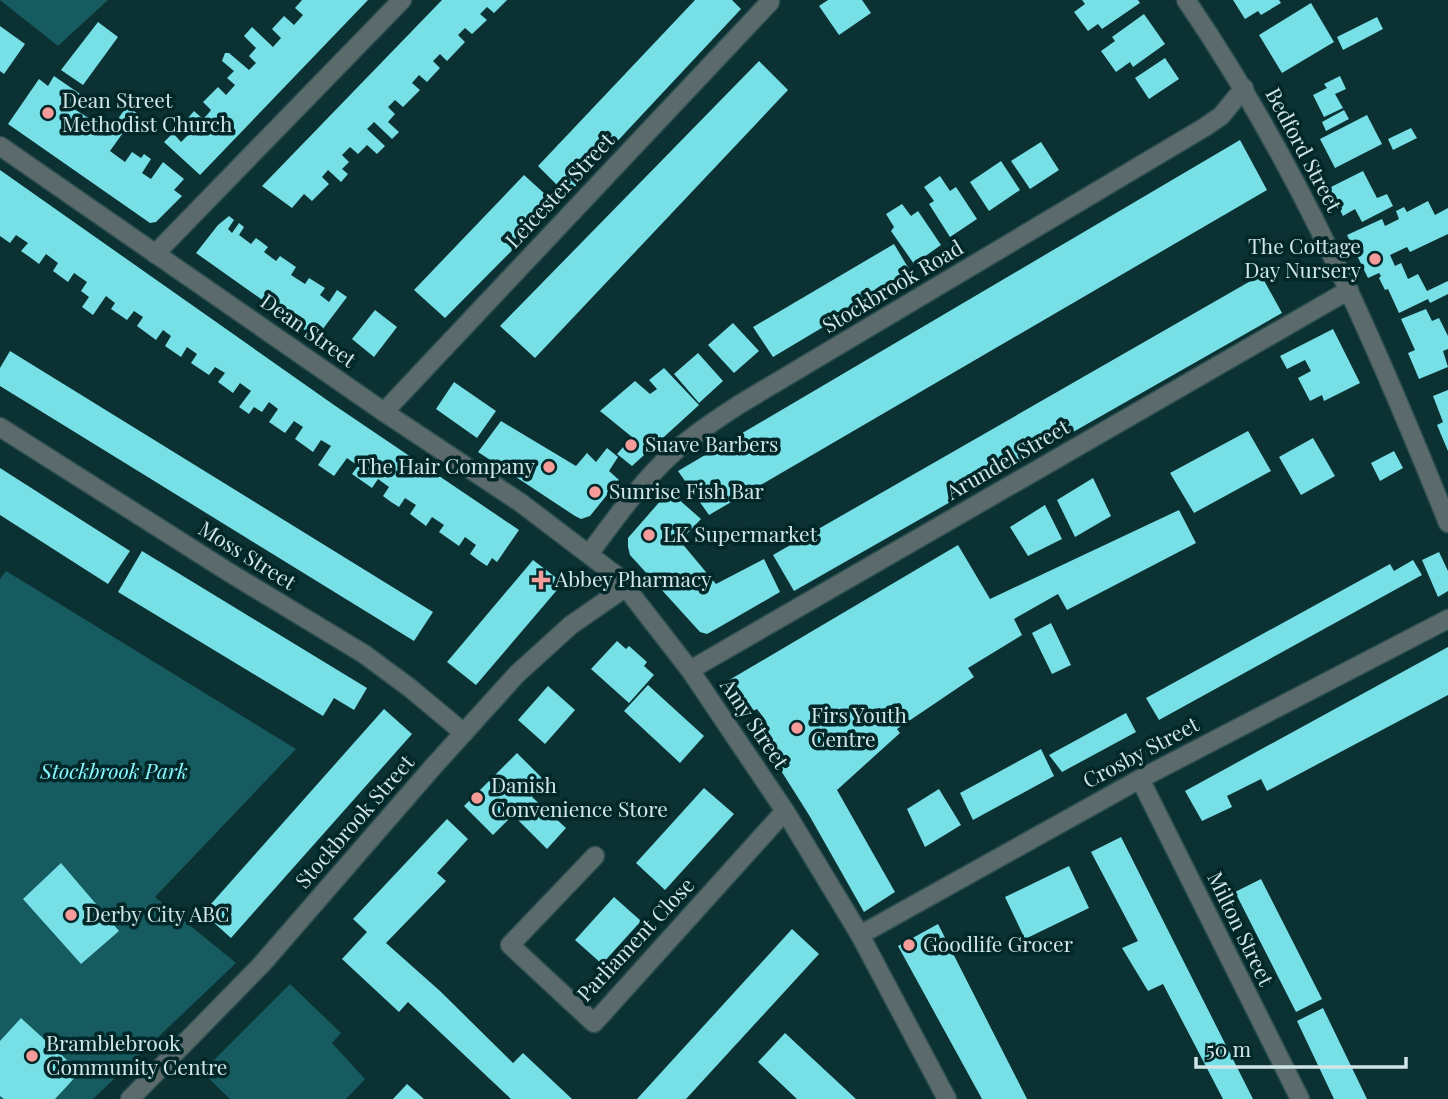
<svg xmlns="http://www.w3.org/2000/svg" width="1448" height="1099" font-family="'Playfair Display',serif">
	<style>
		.green { fill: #165b5f }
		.building { fill: #76e0e6 }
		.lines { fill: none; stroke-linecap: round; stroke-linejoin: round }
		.minor-casing { stroke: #2c4e50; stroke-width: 21 }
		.tertiary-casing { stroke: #2c4e50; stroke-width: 21 }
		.minor { stroke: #5b6a6b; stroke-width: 18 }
		.tertiary { stroke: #5b6a6b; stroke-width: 18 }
		.poi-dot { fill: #f59b99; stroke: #012729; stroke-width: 2.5 }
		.labels { text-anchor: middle; stroke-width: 7; stroke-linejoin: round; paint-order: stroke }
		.poi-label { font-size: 21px; fill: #d1e5e6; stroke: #012729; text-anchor: start }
		.street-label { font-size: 21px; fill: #d1e5e6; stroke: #012729 }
		.park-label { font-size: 21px; font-style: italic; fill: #88f7fe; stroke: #012729 }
	</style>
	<rect width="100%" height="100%" fill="#0c3133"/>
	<path class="green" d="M0 0H108L58 46Z
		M6 571 296 749 155 897 236 963 93 1099H0V579Z
		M290 984 341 1033 332 1043 365 1079 346 1099H230L202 1072Z"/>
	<path class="building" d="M302 0H368L200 175 164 142 173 133 181 142 190 133 182 125 194 111 203 119 207 115 211 110 203 102 218 87 226 95 235 85 227 78 234 71 222 61 225 53H229L249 70 256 63 249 56 256 48 244 36 252 27 273 47 281 38 272 29 284 16 294 25 303 15 295 8Z
		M442 0H507L494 13 487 7 480 14 487 20 472 34 465 28 458 35 465 42 447 61 440 54 433 61 440 68 427 82 419 75 412 83 420 90 403 107 395 100 388 107 395 114 388 122 399 132 392 139 374 122 367 129 385 146 377 154 367 145 358 154 350 147 342 155 349 162 342 169 348 174 341 182 328 170 322 177 329 184 312 201 304 194 292 208 262 186Z
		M695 0H732L741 9 567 195 538 166Z
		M828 0H862L871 13 839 35 819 6Z
		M1082 0H1138L1140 3 1102 29 1098 24 1088 31 1074 12 1085 4Z
		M1233 0H1279L1281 3 1261 15 1258 11 1245 19Z
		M1311 3 1334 42 1282 73 1259 35Z
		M1144 14 1165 44 1133 67 1130 62 1116 72 1101 51 1115 41 1112 37Z
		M1377 17 1383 29 1343 50 1337 37Z
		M98 22 118 37 83 85 61 70Z
		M0 26 25 44 4 74 0 71Z
		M1165 58 1179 79 1149 99 1135 78Z
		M759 61 788 90 535 358 500 326Z
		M54 76 80 94 71 107 90 119 87 123 106 136 127 106 137 113 110 151 125 162 132 152 141 158 144 154 151 159 142 173 151 179 163 162 184 179 174 190 182 196 156 222 150 223 8 124 39 79 48 86Z
		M1340 76 1346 89 1335 94 1343 108 1324 117 1313 95 1327 88 1324 84Z
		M1344 110 1349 119 1326 131 1322 122Z
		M1367 115 1382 144 1335 168 1320 139Z
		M1411 128 1417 138 1393 150 1388 139Z
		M1240 140 1267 190 709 515 678 471Z
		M1041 142 1059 170 1030 189 1011 161Z
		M1001 161 1020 190 989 211 970 182Z
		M0 170 334 405 519 530 497 562 492 558 487 566 478 560 470 554 476 545 465 537 459 546 439 532 444 525 432 517 426 526 410 514 416 505 405 498 399 507 391 502 383 496 389 487 378 479 372 488 352 474 358 466 347 458 334 476 318 465 331 446 321 440 313 452 295 439 303 427 294 421 285 433 269 422 278 409 269 402 262 412 254 407 249 414 239 407 251 391 240 383 233 393 218 382 225 373 215 367 209 375 191 363 197 354 187 347 181 357 165 346 171 336 163 330 156 340 137 326 143 317 134 311 127 320 111 309 115 303 106 296 93 315 82 307 89 297 81 291 87 282 74 273 68 282 53 271 58 263 46 254 39 264 31 258 21 251 28 243 16 235 10 243 0 236Z
		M1363 171 1377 198 1387 194 1393 206 1362 222 1355 209 1343 216 1329 188Z
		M524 175 557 205 445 318 414 290Z
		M940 176 950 191 956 187 977 219 950 237 929 204 934 201 924 187Z
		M1428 201 1435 215 1448 208V234L1410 252 1407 247 1390 255 1395 266 1401 263 1408 279 1418 274 1427 291 1448 281V294L1430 303 1428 299 1399 313 1388 289 1385 290 1379 278 1381 276 1379 273 1368 278 1347 235 1382 219 1385 226 1399 219 1396 211 1404 207 1407 212Z
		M902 204 911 216 918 211 941 245 914 264 891 231 894 227 886 214Z
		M229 216 234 220 228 229 232 233 239 223 244 227 239 235 251 244 256 238 268 247 264 252 276 261 280 256 296 267 291 275 305 284 309 278 325 288 320 295 329 302 337 290 347 297 316 338 196 253 218 225Z
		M894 244 912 274 773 357 753 327Z
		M1261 275 1282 313 794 591 773 555Z
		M1426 309 1432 321 1439 318 1448 336V349L1443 351 1448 367 1419 379 1408 353 1415 350 1401 319Z
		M375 310 397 327 374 357 352 339Z
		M733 323 759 351 734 373 708 345Z
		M1333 329 1360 383 1324 401 1322 395 1310 401 1298 378 1311 371 1305 360 1287 369 1280 356Z
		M10 351 433 612 414 641 0 386V368Z
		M698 353 723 381 699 403 674 374Z
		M664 368 699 405 632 466 617 454 632 437 600 411 635 381 650 394 657 389 649 380Z
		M454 382 496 411 477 438 436 409Z
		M1448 390V451L1437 425 1443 422 1433 396Z
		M501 421 576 466 587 453 596 462 607 448 618 457 609 471 619 480 590 516 581 519 575 516 478 452Z
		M1248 431 1271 471 1194 513 1170 473Z
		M1313 438 1335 476 1301 495 1279 457Z
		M1394 451 1403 468 1380 481 1371 463Z
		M0 468 130 551 108 584 0 515Z
		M1093 478 1111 516 1075 537 1057 500Z
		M669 491 701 519 680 541 716 584 764 559 780 592 716 629 707 634 700 632 630 555 628 547V538Z
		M1045 505 1062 539 1028 556 1010 527Z
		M1179 510 1196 543 1067 610 1058 594 1014 619 1022 635 968 668 974 677 897 729 900 733 837 790 895 892 864 912 809 815 761 739 769 734 762 723 766 721 757 709 737 718 719 686 958 545 990 599Z
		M142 551 367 688 354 710 334 698 323 716 118 592Z
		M1439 552 1448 571V591L1438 597 1422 560Z
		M533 560 563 583 476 685 447 662Z
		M1413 560 1422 575 1159 720 1146 698 1390 564 1394 571Z
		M1051 623 1071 665 1052 674 1032 633Z
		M617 641 626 649 629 646 647 662 644 666 654 675 629 703 591 669Z
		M1448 647V695L1267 791 1261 779 1227 796 1232 807 1202 821 1185 791Z
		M648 685 704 736 680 763 624 711Z
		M548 686 575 710 545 744 518 720Z
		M384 709 412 734 231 938 203 913Z
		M1126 713 1136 732 1062 772 1049 755Z
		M1041 749 1054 776 973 820 960 793Z
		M517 753 546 782 532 797 566 828 547 849 513 815 493 835 464 806Z
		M704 788 734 814 665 890 636 863Z
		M939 789 961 825 925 847 907 809Z
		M447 819 468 839 437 873 446 881 386 943 440 991 513 1063 523 1053 572 1099H511L408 1002 399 1012 342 959 367 932 353 919Z
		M1121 837 1253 1099H1223L1163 984 1148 991 1122 948 1138 941 1091 852Z
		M61 863 119 931 81 964 23 899Z
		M1069 866 1089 908 1025 939 1005 897Z
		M1261 879 1322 999 1296 1012 1235 892Z
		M614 897 641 921 602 964 575 940Z
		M938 924 1027 1099H982L898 946Z
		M792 929 819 954 686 1099H637Z
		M1323 1008 1367 1099H1334L1297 1021Z
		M21 1018 80 1072 55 1099H4L0 1096V1041Z
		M785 1033 856 1099H797L758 1062Z
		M407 1084 424 1099H393Z"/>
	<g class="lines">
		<defs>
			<path id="minor" d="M155 254 402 0
				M384 412 770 2
				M0 427 230 573 364 654 410 688 464 733
				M589 554C615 519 641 482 673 453 694 434 717 419 740 404L1205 127 1221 116 1244 88
				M690 670 1349 290
				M1140 779 1300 1099
				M595 856 510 945 594 1023 785 811
				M860 935 1140 779 1448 619"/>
			<path id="tertiary" d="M1186 0C1297 162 1375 341 1448 523
				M0 146 384 412 521 503 617 576 690 670 785 811 860 935 947 1099
				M130 1099 262 964 432 768 517 674 571 625 626 587"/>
		</defs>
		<use href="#minor" class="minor-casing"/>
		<use href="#tertiary" class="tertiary-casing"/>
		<use href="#minor" class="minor"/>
		<use href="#tertiary" class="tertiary"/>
	</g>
	<g class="poi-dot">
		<circle cx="48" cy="113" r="7"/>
		<circle cx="1375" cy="259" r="7"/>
		<circle cx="631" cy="445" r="7"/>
		<circle cx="549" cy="467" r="7"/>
		<circle cx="595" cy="492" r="7"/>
		<circle cx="649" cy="535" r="7"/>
		<path d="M537.5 569.5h7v7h7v7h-7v7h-7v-7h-7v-7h7z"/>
		<circle cx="797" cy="728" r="7"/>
		<circle cx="477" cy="798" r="7"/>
		<circle cx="71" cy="915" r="7"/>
		<circle cx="909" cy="945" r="7"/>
		<circle cx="32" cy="1056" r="7"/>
	</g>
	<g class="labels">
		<g class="poi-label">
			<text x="62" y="108">Dean Street<tspan x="62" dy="24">Methodist Church</tspan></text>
			<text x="1361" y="254" text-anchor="end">The Cottage<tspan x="1361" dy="24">Day Nursery</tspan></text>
			<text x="645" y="452">Suave Barbers</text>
			<text x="535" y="474" text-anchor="end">The Hair Company</text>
			<text x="609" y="499">Sunrise Fish Bar</text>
			<text x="663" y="542">LK Supermarket</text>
			<text x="555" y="587">Abbey Pharmacy</text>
			<text x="811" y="723">Firs Youth<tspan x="811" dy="24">Centre</tspan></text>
			<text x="491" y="793">Danish<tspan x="491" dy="24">Convenience Store</tspan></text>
			<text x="85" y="922">Derby City ABC</text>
			<text x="923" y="952">Goodlife Grocer</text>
			<text x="46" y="1051">Bramblebrook<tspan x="46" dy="24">Community Centre</tspan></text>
		</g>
		<g class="street-label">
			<text transform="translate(1303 150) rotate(62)" y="7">Bedford Street</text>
			<text transform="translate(560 191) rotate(-47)" y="7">Leicester Street</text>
			<text transform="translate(893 287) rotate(-31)" y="7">Stockbrook Road</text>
			<text transform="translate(308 331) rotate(35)" y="7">Dean Street</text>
			<text transform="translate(1008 460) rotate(-30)" y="7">Arundel Street</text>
			<text transform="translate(247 556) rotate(32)" y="7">Moss Street</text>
			<text transform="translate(754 724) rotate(56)" y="7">Amy Street</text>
			<text transform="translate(1141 753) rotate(-28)" y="7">Crosby Street</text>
			<text transform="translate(355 822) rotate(-49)" y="7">Stockbrook Street</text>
			<text transform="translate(1240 929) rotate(64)" y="7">Milton Street</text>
			<text transform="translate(636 940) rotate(-47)" y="7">Parliament Close</text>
		</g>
		<g class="park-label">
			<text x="114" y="779">Stockbrook Park</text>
		</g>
	</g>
	<path d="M1196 1057v10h210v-10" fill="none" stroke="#d1e5e6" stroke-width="3.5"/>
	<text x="1206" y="1057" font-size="21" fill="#d1e5e6" stroke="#012729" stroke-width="5" paint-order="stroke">50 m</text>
</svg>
